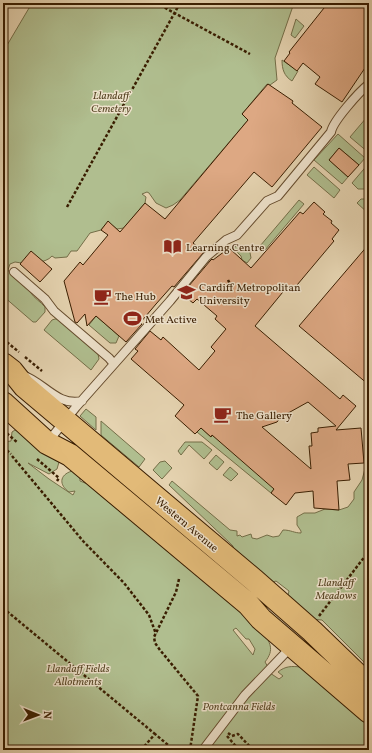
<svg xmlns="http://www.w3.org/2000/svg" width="372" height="753" font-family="Vollkorn,serif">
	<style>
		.green { fill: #b0be8f; stroke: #746e48; fill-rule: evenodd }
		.building { fill: #dda883; stroke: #391d00; fill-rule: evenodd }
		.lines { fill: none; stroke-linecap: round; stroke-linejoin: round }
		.service-casing { stroke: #644a2c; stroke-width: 10 }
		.trunk-casing { stroke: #391d00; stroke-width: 24 }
		.path { stroke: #391d00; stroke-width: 2.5; stroke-dasharray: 3 2; stroke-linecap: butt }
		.service { stroke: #eee2cc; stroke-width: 8 }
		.trunk { stroke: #e2ba78; stroke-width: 22 }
		.labels { text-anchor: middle; stroke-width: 3; stroke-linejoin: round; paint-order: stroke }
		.park-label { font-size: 11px; font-style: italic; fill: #574524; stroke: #eee2cc }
		.poi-label { font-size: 11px; fill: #391d00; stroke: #eee2cc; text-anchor: start }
		.street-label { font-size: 11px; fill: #391d00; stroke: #eee2cc }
	</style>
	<rect width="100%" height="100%" fill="#e5d3b0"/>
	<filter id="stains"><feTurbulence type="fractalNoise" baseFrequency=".005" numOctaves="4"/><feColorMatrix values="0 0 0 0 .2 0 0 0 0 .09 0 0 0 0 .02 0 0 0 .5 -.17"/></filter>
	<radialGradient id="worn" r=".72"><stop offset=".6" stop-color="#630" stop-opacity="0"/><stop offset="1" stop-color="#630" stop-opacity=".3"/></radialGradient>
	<path class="green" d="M32 3H294L275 58 277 80 270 85 267 84 242 114 248 120 180 200 173 205 166 208 156 203 149 193 147 192 142 194 146 197 145 203 124 228 117 229 108 222 101 230 90 233 77 251H71L67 257 55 258 52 256C46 264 25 264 15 262L10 264 8 270C14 280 16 277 24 282 28 285 28 288 31 293 34 298 41 302 45 307V312L36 322H33L3 296V52Z
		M296 19 304 26 295 38 291 35Z
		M282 60 298 71 292 81C284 76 282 69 282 60Z
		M367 117 369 119V153L350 137Z
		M338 134 365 158 359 165 339 148 329 160 348 177 342 184 314 160Z
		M369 163V189H358L352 183Z
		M314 167 340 190 334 198 307 175Z
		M361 199H369V214L357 203Z
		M299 200 304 204 265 250 260 246Z
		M242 246 249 247 251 258 247 263 242 260 241 256 232 247Z
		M96 316 119 336 116 343H110L89 325Z
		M55 319H58L98 354 99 359 91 370 44 330 52 320Z
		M86 409 96 417V430L80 416Z
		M101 421 145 459 139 467 101 435Z
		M201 428 211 437 212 435 279 483 271 493 197 432Z
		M15 430 19 431 58 457 59 462 57 469 49 474 28 463 49 479 73 495 75 491 69 492C59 485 59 475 72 471L80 476V481L85 483H90L262 630C270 643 275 649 265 662L271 672 270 673 279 679 283 676 278 672C285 666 292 666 300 667L369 714V750H3V442L11 441 12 432ZM236 628 246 639H249L255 649 253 655 233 630Z
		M185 442H202L212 450 204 459 189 445 181 455 178 451Z
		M216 455 224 462 217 470 209 463Z
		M165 461 172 468 162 479 153 470 160 462Z
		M369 462V672L364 665V662L322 620 309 619 287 599 289 591 276 581 271 583 233 553V546L169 485 172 481 230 530 237 531V536L240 535 242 537 251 534 252 538 257 539 267 535 273 537 279 536 283 530C291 530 294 533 301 533V531L297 525V517L304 513H315L325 509 339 510 348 507 354 499V492L362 480 366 465Z
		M230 467 238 474 231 481 223 475Z"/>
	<path class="building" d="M328 3H369V62L342 102 315 84 320 77 303 63 297 71 284 61 290 53 289 52Z
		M268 84 293 101 292 103 322 127 272 187 254 172 193 243 204 252 174 287 172 286 156 304 140 323 142 324 126 342 96 316 87 326 85 314 77 323 75 322 64 281 80 262 83 265 108 235 101 230 108 221 120 232 145 203 165 219 248 120 242 114Z
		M339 148 359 165 348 177 329 160Z
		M314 202 325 212 323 214 332 221 331 223 339 230 332 239 334 241 292 291 287 287 255 326 340 399 343 395 356 406 336 430 361 428 364 463 348 464 350 480 337 481 339 510 314 508 313 491 295 493 286 505 271 493 274 489 212 435 211 437 201 428 195 434 175 416 184 405 131 359 138 351 135 349 150 331 161 340 163 337 199 370 215 351 211 347 226 329 215 319 217 316 197 299 193 303 182 294 210 261 212 259 213 260 229 248 251 268 300 212 303 214ZM308 402 336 426 318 428V432L311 433 312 446H309L311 469 262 427 277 422 281 417Z
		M369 244V385L299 326Z
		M31 251 52 269 40 282 20 264Z"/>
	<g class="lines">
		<defs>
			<path id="service" d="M14 272 45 299 54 311 109 358 114 364
				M22 375C43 381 57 407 82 401
				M47 443 76 407 170 301 206 257 226 240 237 235 267 201 278 196 331 132C333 121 359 92 369 84
				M203 750 245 695 292 646"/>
			<path id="trunk" d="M3 364 12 371 24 386 254 580 312 631 369 686
				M3 403 47 443 70 455 248 604 261 619 369 712"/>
		</defs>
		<use href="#service" class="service-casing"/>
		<use href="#trunk" class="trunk-casing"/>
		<path class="path" d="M156 3 250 54
			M67 207 180 3
			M228 280 230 284
			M3 339 19 352
			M25 357 42 371
			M3 430 18 443
			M3 447 11 454
			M12 456 83 541 124 583 149 615 156 634
			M37 459 59 478 57 481
			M179 579 176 592 154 637 155 643 160 650 198 696 190 750
			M3 608 155 734
			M319 616 369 551
			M228 733 232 736 238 734 253 750
			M227 736 239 750
			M3 747 6 750
			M141 750 155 734 174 750"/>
		<use href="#service" class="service"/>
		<use href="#trunk" class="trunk"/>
	</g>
	<defs>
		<symbol id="library-bare" viewBox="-9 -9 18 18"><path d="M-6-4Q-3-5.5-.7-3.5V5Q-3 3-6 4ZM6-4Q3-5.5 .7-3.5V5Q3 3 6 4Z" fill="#8f2418" stroke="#eee2cc" stroke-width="2.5" paint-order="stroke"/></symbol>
		<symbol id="university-bare" viewBox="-9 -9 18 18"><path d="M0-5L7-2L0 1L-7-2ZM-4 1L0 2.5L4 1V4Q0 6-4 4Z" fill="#8f2418" stroke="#eee2cc" stroke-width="2.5" paint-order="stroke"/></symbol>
		<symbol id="cafe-bare" viewBox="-9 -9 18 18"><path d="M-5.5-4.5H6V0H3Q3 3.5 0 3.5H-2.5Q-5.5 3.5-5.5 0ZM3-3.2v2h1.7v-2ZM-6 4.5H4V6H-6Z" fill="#8f2418" stroke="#eee2cc" stroke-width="2.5" paint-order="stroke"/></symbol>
		<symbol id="stadium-bare" viewBox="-9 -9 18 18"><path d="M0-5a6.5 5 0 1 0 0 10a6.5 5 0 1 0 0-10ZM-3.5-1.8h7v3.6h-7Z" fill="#8f2418" stroke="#eee2cc" stroke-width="2.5" paint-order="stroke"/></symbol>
	</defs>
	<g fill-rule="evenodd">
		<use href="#library-bare" x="160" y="234" width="25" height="25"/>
		<use href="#university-bare" x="174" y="280" width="25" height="25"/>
		<use href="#cafe-bare" x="90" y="284" width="25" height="25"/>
		<use href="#stadium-bare" x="120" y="306" width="25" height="25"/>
		<use href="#cafe-bare" x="210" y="402" width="25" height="25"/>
	</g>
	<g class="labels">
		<g class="park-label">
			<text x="111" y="99">Llandaff<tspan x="111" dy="13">Cemetery</tspan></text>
			<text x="336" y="586">Llandaff<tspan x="336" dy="13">Meadows</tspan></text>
			<text x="78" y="672">Llandaff Fields<tspan x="78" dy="13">Allotments</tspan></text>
			<text x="239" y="710">Pontcanna Fields</text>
		</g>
		<g class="poi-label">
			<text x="186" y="251">Learning Centre</text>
			<text x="199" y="291">Cardiff Metropolitan<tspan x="199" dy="13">University</tspan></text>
			<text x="115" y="300">The Hub</text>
			<text x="145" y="323">Met Active</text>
			<text x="236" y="419">The Gallery</text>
		</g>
		<g class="street-label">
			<text transform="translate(187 524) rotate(40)" y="4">Western Avenue</text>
		</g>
	</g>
	<rect width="372" height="753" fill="none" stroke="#e5d3b0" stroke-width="16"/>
	<rect x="4" y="4" width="364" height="745" fill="none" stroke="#391d00" stroke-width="2"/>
	<rect x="8" y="8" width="356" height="737" fill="none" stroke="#391d00"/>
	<g transform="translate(38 715) rotate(91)" stroke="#eee2cc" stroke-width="3" paint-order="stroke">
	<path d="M0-3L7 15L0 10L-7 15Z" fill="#391d00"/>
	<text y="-6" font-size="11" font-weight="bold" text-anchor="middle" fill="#391d00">N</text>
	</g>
	<rect width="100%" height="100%" filter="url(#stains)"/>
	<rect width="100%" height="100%" fill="url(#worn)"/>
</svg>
